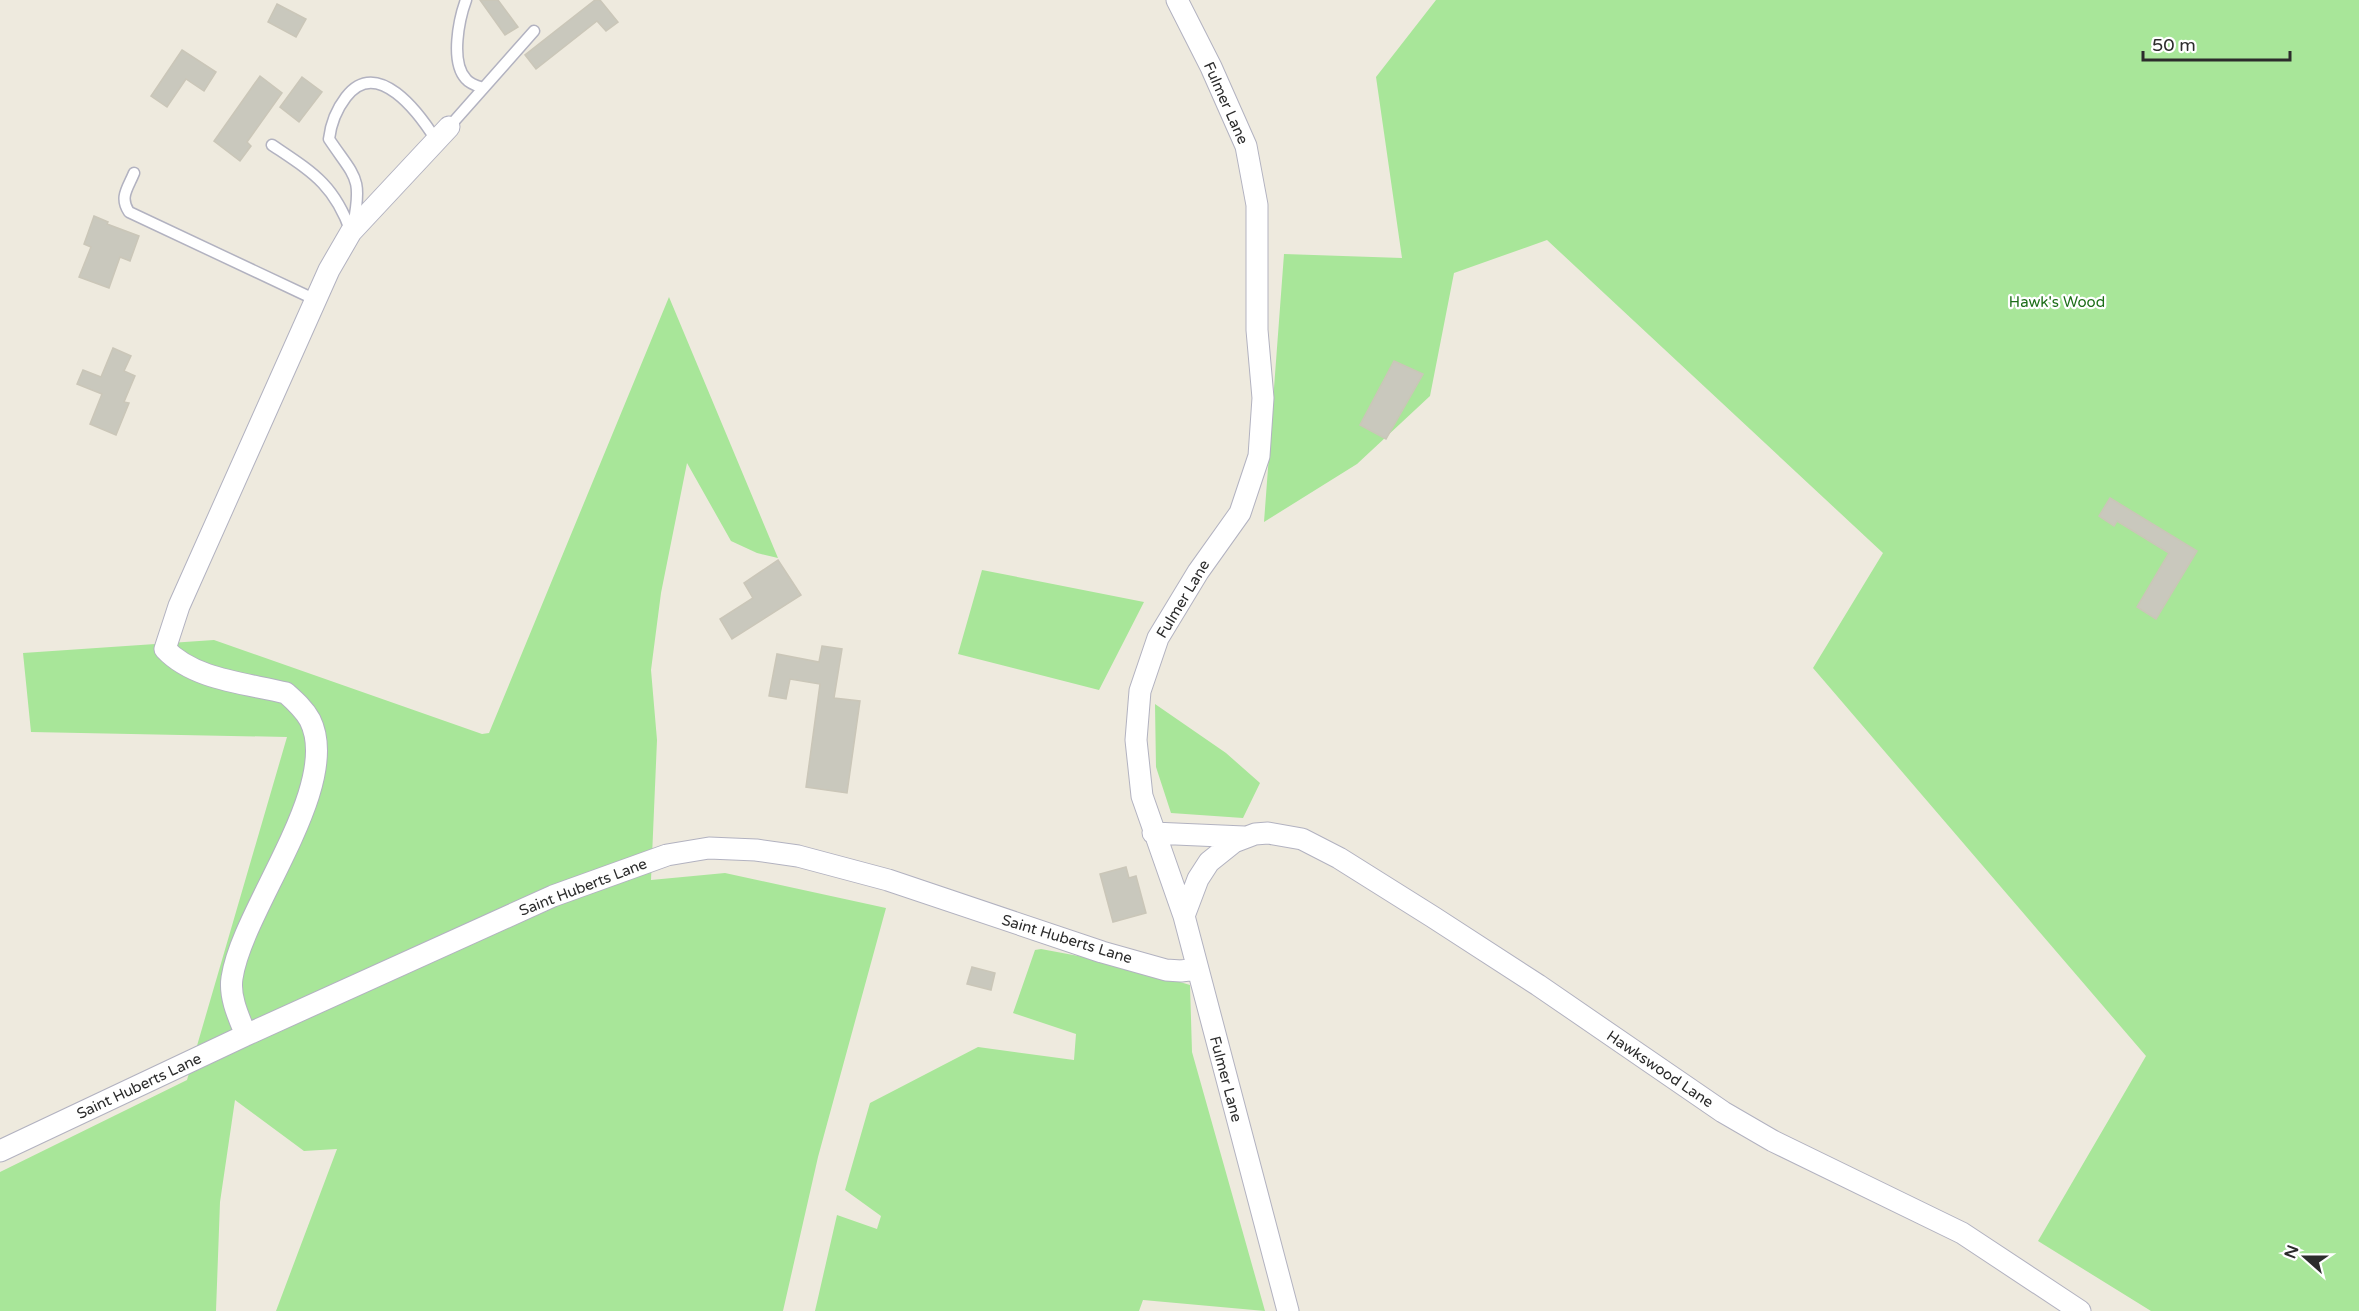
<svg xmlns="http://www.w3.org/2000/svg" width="2359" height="1311" font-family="'Varela Round',sans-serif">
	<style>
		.green { fill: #a8e699 }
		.building { fill: #c9c8bd; stroke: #cac6b8; stroke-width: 1.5 }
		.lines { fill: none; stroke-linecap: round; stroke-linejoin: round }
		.lane-casing { stroke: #b2b2c0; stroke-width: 13 }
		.street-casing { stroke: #b2b2c0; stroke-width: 23 }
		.lane { stroke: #fff; stroke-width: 10 }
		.street { stroke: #fff; stroke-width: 21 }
		.labels { text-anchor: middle; stroke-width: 4.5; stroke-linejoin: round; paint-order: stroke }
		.street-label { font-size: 15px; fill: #2c2c2c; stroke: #fff }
		.park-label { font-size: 15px; fill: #1d6e18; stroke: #fff }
	</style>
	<rect width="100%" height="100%" fill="#eeeade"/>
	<path class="green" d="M1436 0H2359V1311H2151L2038 1241 2146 1056 1813 668 1883 553 1547 240 1454 273 1430 396 1357 464 1264 522 1284 254 1402 258 1376 77Z
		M669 297 778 558 757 553 731 541 687 463 661 593 651 670 657 740 651 880 725 873 886 908 818 1157 783 1311H276L337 1149 304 1151 235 1100 220 1202 216 1311H0V1172L187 1080 287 737 31 732 23 653 214 640 482 734 489 733Z
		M982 570 1144 602 1099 690 958 654Z
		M1155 704 1226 753 1260 783 1243 818 1171 813 1156 767Z
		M1041 949 1116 963 1190 985 1192 1052 1265 1311 1143 1300 1139 1311H815L837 1215 877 1229 881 1216 845 1190 870 1103 978 1047 1074 1060 1076 1034 1013 1013 1035 950Z"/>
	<path class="building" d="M480 0H498L518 27 505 35Z
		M595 0H600L618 22 606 31 597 21 536 69 525 55Z
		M277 4 306 19 296 37 268 22Z
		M182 50 216 72 204 91 186 79 167 107 151 96Z
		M260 76 282 93 247 142 251 146 240 161 214 141Z
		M302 77 322 92 299 122 280 107Z
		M94 216 108 222 107 224 139 236 130 261 120 257 109 288 79 277 91 247 84 244Z
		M113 348 131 356 124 371 135 376 124 402 129 403 116 435 90 424 102 394 77 384 83 370 101 377Z
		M1394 361 1423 374 1386 439 1360 425Z
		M2110 498 2197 551 2156 619 2137 607 2169 553 2117 521 2114 526 2099 516Z
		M778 560 801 595 732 639 720 619 753 598 744 583Z
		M822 646 842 649 834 698 860 701 847 793 806 787 820 684 790 679 786 699 769 696 777 654 819 662Z
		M1126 867 1129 878 1136 876 1146 913 1113 922 1100 874Z
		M972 967 995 973 991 990 967 984Z"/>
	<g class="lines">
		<defs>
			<path id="lane" d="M466 0C459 19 450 62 466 79 470 84 477 86 483 88
				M449 127 534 31
				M272 145C312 172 334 184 351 232
				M134 173C128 188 119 197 129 212L316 300
				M353 226C363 176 355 178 329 139 331 122 336 110 346 97 377 56 419 113 436 140"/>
			<path id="street" d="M1177 0 1211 67 1246 146 1257 205V330L1263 398 1259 456 1240 513 1198 572 1158 638 1140 691 1136 740 1142 796 1184 916 1288 1311
				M1153 833 1244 837
				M1184 916 1198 879 1209 862 1234 842 1255 834 1268 833 1302 839 1339 858 1433 917 1538 985 1723 1112 1773 1141 1962 1233 2080 1311
				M246 1035C239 1018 229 997 232 978 242 909 343 786 310 720 304 709 295 701 286 693 246 683 194 680 165 649L179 606 329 270 351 232 449 127
				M0 1151 246 1035 553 896 667 855 709 848 756 850 798 856 888 880 1102 952 1166 970 1181 971 1197 969"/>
		</defs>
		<use href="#lane" class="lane-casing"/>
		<use href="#street" class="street-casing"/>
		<use href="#lane" class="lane"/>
		<use href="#street" class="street"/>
	</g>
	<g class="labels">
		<g class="street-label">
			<text transform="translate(1226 103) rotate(66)" y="5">Fulmer Lane</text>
			<text transform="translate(1183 599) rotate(-59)" y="5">Fulmer Lane</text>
			<text transform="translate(583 887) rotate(-21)" y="5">Saint Huberts Lane</text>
			<text transform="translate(1067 939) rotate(17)" y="5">Saint Huberts Lane</text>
			<text transform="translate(1660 1069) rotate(34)" y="5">Hawkswood Lane</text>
			<text transform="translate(1226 1079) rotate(75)" y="5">Fulmer Lane</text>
			<text transform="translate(139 1086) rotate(-25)" y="5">Saint Huberts Lane</text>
		</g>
		<g class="park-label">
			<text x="2057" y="307">Hawk's Wood</text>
		</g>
	</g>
	<g transform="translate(2305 1257) rotate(291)" stroke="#ffffff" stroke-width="4.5" paint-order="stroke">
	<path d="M0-4.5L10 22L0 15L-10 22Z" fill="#2c2c2c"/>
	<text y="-9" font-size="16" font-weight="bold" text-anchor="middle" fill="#2c2c2c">N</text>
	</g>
	<path d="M2143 51v9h147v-9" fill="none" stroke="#2c2c2c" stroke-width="3"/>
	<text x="2152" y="51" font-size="18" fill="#2c2c2c" stroke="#ffffff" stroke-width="4.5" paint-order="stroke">50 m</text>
</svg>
